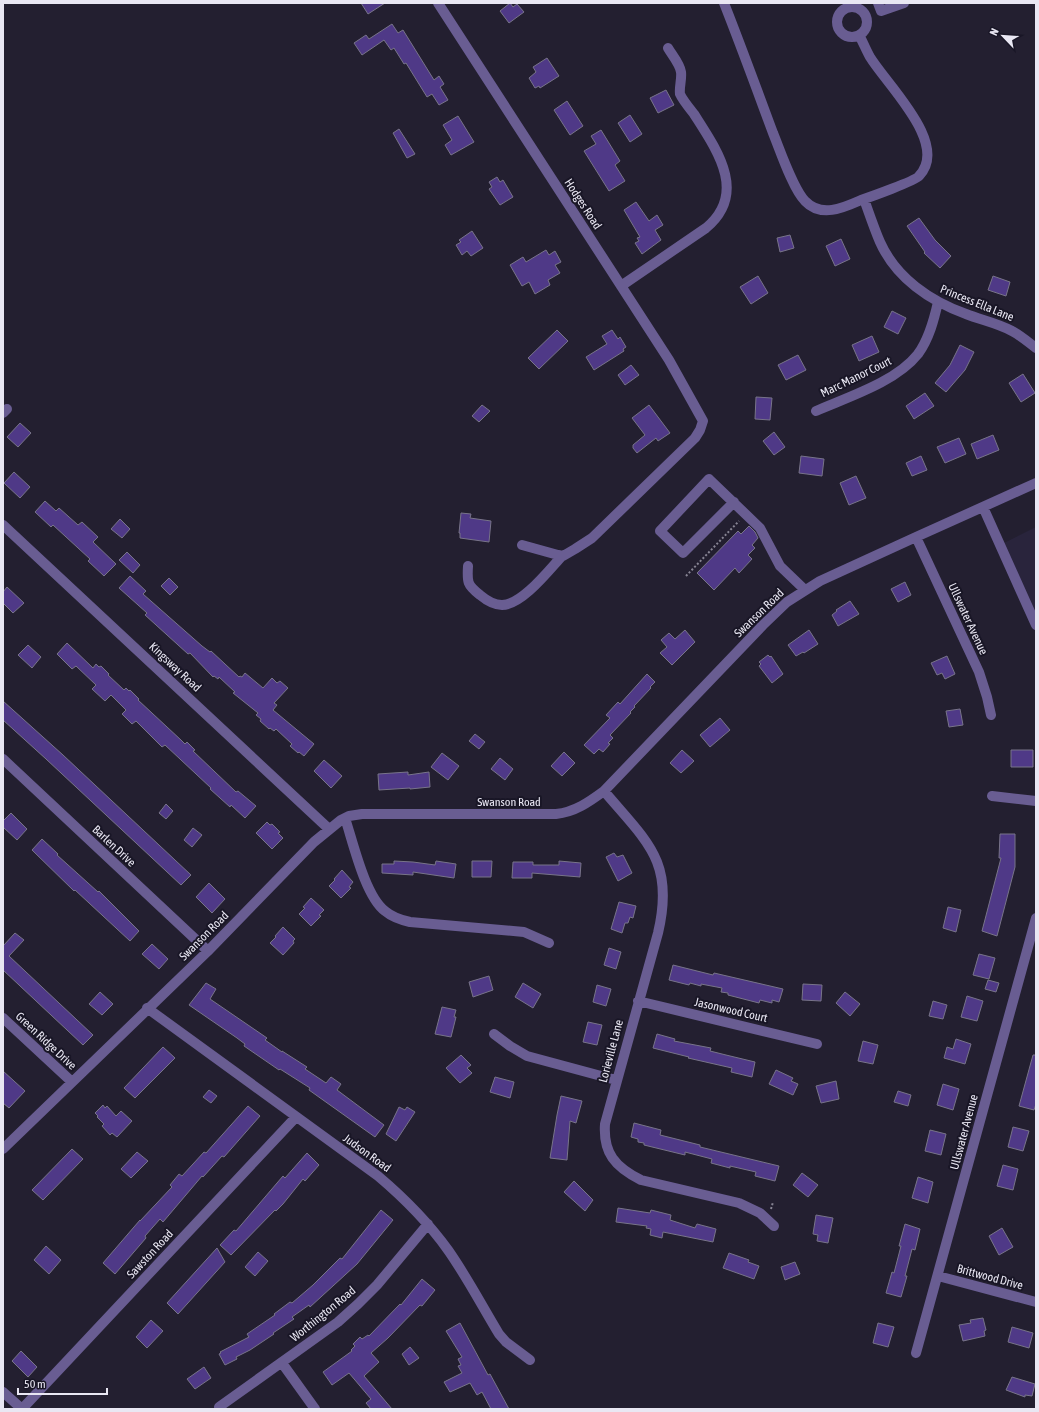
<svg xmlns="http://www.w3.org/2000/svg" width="1039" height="1412" font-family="'Asap Condensed',sans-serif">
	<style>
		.built { fill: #29243c }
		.building { fill: #4f3987; stroke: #787489 }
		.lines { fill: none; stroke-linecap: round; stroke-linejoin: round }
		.path { stroke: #878493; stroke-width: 2; stroke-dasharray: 2 2; stroke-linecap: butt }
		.minor { stroke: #695d92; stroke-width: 10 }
		.labels { text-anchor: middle; stroke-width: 4; stroke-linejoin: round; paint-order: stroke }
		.street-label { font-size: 12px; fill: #e9e7f3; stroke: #191626 }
	</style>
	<rect width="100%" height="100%" fill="#231f30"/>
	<path class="built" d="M1036 527V631L1004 543Z"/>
	<path class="building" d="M361 3H385L368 14Z
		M510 3 513 7 517 4 524 12 509 23 500 11Z
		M392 24 398 33 403 30 434 80 439 76 444 84 440 87 448 100 439 105 432 94 427 97 406 63 404 64 394 48 391 50 384 40 362 55 354 43 366 35 369 39Z
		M547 58 559 76 540 88 539 86 535 88 529 78 536 72 533 67Z
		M666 90 674 105 658 113 650 98Z
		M567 101 583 126 570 135 554 110Z
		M630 115 642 134 630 142 618 123Z
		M458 116 474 142 451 155 445 145 452 140 443 125Z
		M399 129 415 154 407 158 393 133Z
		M601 130 620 161 615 165 625 181 609 191 584 151 596 144 591 136Z
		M497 177 500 182 503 180 513 197 500 205 489 189 492 187 489 182Z
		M636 202 649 221 657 215 663 225 655 230 661 240 642 254 635 243 639 241 637 238 640 237 624 210Z
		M919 218 935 240 951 256 940 268 924 253 925 252 907 226Z
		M472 231 483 248 471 256 467 251 462 255 456 245 461 242 459 240Z
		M790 235 794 248 780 252 777 238Z
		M841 239 850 259 835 266 826 246Z
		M546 250 549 255 555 251 561 262 555 265 560 273 548 280 550 285 535 294 529 282 522 286 510 265 523 257 526 262Z
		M758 276 768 293 751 304 740 287Z
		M993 276 1010 282 1006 296 988 290Z
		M892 311 906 318 898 334 884 327Z
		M557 330 568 341 539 369 528 358Z
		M612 330 618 339 620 337 626 347 623 349 624 351 594 370 586 357 607 344 602 336Z
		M872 336 879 352 859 361 852 345Z
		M960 345 974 352 965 370 946 392 935 383 950 365Z
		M798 355 806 370 786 380 778 365Z
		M631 365 639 375 625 385 618 375Z
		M1023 374 1035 393 1021 402 1009 383Z
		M925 393 934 406 914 419 906 406Z
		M756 397 772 398 770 420 755 419Z
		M482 405 490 411 479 422 472 416Z
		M649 405 670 433 658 441 656 438 637 453 633 448V445L645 435 632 418Z
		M20 423 31 433 18 447 7 437Z
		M774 432 785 447 774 455 763 441Z
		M993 435 999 450 977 459 971 444Z
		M959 438 966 454 945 463 937 447Z
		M801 456 824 459 822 476 799 473Z
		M921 456 927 470 912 476 906 463Z
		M14 472 30 487 20 498 4 483Z
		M856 476 866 498 849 505 840 483Z
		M45 501 56 511 59 508 78 525 82 522 98 537 93 542 116 564 104 576 88 561 90 559 53 525 51 527 35 512Z
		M461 513 471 514 470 518 491 521 489 542 460 538V533H459Z
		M120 519 130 529 122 538 111 529Z
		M749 526 755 532 758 538 752 545 755 548 748 555 752 559 739 573 735 568 714 590 697 573 738 531 741 534Z
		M127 552 140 565 133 573 119 560Z
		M130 576 146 591 143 594 202 646 210 652 211 651 239 677 240 676 242 677 245 673 263 688 272 678 277 683 280 681 288 688 274 703 277 705 273 710 314 744 304 756 299 752 298 753 290 746 292 744 276 729 274 731 270 728 269 729 260 721 261 719 256 715 258 713 233 693 235 692 219 677 218 679 214 676 213 677 190 653 188 654 145 615 147 613 119 588Z
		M169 578 178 587 170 595 161 586Z
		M905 582 911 595 898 602 891 589Z
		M7 587 24 603 13 613 3 603V592Z
		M850 601 859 614 838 626 832 615 837 611 836 610Z
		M685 630 695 642 672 665 660 653 667 647 661 640 669 633 675 639Z
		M809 630 818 644 804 653 803 652 796 656 788 645Z
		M67 643 93 668 96 664 99 667 101 666 109 674 108 675 124 690 126 688 129 691 130 690 139 699 138 700 181 740 185 744 187 742 195 750 193 751 236 792 238 791 256 806 245 818 231 805 230 807 210 789 211 788 165 745 162 747 136 721 132 724 122 714 126 710 111 695 105 701 92 689 96 685 76 666 72 669 57 654Z
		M28 645 41 657 32 668 18 655Z
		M768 655 770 657 771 656 783 674 772 683 759 666 761 664 759 662Z
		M947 656 955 674 945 679 942 673 937 675 931 663Z
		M647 674 655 682 650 687 651 688 634 706 635 707 630 712 631 713 610 735 613 738 608 743 610 744 603 752 599 749 594 754 584 745 610 718 606 715 618 702 620 704Z
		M3 701 63 755 191 875 181 885 46 759 3 720Z
		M960 709 963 725 949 727 946 711Z
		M720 718 730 730 710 747 700 735Z
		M475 734 485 742 479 749 469 741Z
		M682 750 694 761 681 773 670 763Z
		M1011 750H1033V767H1011Z
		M564 752 575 763 562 776 551 766Z
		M442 753 459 766 448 780 431 767Z
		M500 758 513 769 505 780 491 769Z
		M324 760 342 776 331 788 314 771Z
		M408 772V775L429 772 430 787 410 789V788L379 790 378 774Z
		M166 804 173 811 166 819 159 813Z
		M11 813 27 829 17 840 3 827V821Z
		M267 822 270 825 272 824 280 832 278 833 283 838 272 849 256 833Z
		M193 828 202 835 192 847 184 840Z
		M1000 834H1015V867L997 936 982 931 1001 858H999Z
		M42 839 58 854 57 855 98 892 99 891 139 931 130 941 75 890 74 891 32 850Z
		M614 853 617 857 623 855 632 873 618 881 606 857Z
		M394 861 413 862 435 865 436 861 456 864 454 878 413 872V875L382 873V864H394Z
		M472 861H492L491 877H472Z
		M559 861 581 863 580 877 532 873V878H512L513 862H533V865H559Z
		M342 870 353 882 349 887 351 888 341 898 329 886 335 880 334 879Z
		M209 883 225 899 212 913 196 897Z
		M311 898 324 910 319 915 321 916 311 926 299 914 305 908 303 907Z
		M619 902 636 906 633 918 630 917 628 923H625L622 933 611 929Z
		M948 907 961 910 956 932 943 928Z
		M283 927 295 939 293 941 294 943 283 955 270 943 276 937 275 936Z
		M15 933 24 940 9 956 93 1035 83 1045 3 970V946Z
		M152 944 168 959 159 969 142 954Z
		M609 948 621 952 616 969 604 965Z
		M979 954 995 958 989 979 973 975Z
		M673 965 713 975 714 973 783 989 779 1002 772 1000V1003L760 1000 759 1003 728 995V993L721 992 722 988 701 984V986L690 983 689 985 669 980Z
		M489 976 493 990 473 997 469 982Z
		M988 980 999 983 996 992 985 989Z
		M206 983 216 989 210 999 267 1038 265 1040 282 1052V1051L307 1067 305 1069 326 1083 331 1077 341 1084 337 1090 384 1125 375 1137 309 1090 310 1088 280 1069 279 1070 244 1046 245 1044 237 1038 189 1005Z
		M523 983 541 994 533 1008 515 997Z
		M803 984 822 985 821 1001 802 1000Z
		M597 985 611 989 606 1006 593 1002Z
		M100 992 113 1004 102 1015 89 1004Z
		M845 992 860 1004 850 1016 836 1003Z
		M967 996 983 1001 977 1021 961 1017Z
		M933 1001 947 1005 943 1019 929 1016Z
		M442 1007 456 1010 454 1017H456L451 1037 435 1034Z
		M588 1022 602 1025 597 1045 583 1042Z
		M657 1034 675 1039 674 1041 711 1048 710 1051 726 1055 755 1062 752 1077 731 1072 732 1068 688 1058 689 1057 653 1048Z
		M956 1039 971 1044 965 1064 944 1058 947 1047 953 1049Z
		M863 1041 878 1045 873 1064 858 1061Z
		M163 1047 175 1058 135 1098 124 1088Z
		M461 1055 471 1065 467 1068 472 1073 460 1083 446 1068Z
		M1033 1055H1036V1104L1034 1110 1019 1106Z
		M776 1070 793 1078 791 1081 798 1084 793 1095 769 1084Z
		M3 1071 25 1091 9 1108 3 1103Z
		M495 1077 514 1082 510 1098 490 1092Z
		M836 1081 839 1099 821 1103 816 1086Z
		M943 1084 959 1089 953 1110 937 1105Z
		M209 1090 217 1096 211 1103 203 1097Z
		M898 1091 911 1095 908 1106 894 1102Z
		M561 1096 582 1101 576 1123 570 1121 567 1160 550 1158 557 1115Z
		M103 1105 105 1108 107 1106 116 1116 121 1111 132 1121 117 1137 112 1133 110 1135 102 1126 104 1124 97 1117 98 1116 95 1113Z
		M248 1106 260 1116 224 1157 222 1156 203 1177 202 1176 163 1222 160 1219 145 1236 146 1238 115 1274 103 1263 140 1220V1221L172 1187 170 1185 179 1174 182 1176 204 1152 206 1153Z
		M399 1107 405 1110 407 1107 415 1112 396 1141 386 1134Z
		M634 1123 661 1130 660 1135 700 1145V1147L779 1166 775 1181 755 1176 756 1172 730 1166V1168L711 1163 712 1159 685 1152V1155L644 1145V1143L638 1142V1139L631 1137Z
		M1013 1127 1029 1131 1023 1151 1008 1147Z
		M930 1130 946 1134 941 1155 925 1151Z
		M72 1149 83 1159 43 1200 32 1190Z
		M137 1152 148 1161 131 1178 121 1169Z
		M307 1153 319 1165 305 1181 303 1179 283 1204 276 1211 275 1210 231 1255 220 1245 234 1230 236 1231 283 1176 285 1178Z
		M1003 1165 1018 1169 1013 1190 997 1186Z
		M802 1173 818 1185 808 1197 793 1185Z
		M918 1177 933 1182 928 1203 912 1198Z
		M574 1181 593 1200 585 1211 564 1192Z
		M618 1208 650 1213 651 1210 671 1215 670 1220 695 1228 697 1224 716 1229 713 1242 663 1232 662 1238 650 1235 651 1229 646 1228 647 1226 616 1222Z
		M381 1210 393 1220 357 1264 310 1307 309 1305 292 1317 294 1319 273 1333 274 1334 250 1350 236 1357 237 1359 225 1365 219 1354 221 1353 220 1352 249 1337 247 1334 275 1315 274 1314 290 1302 292 1303 313 1285 340 1258 342 1259Z
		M816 1215 833 1218 828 1243 817 1241 818 1235 813 1234Z
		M905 1224 920 1229 915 1250 912 1249 905 1276H907L901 1297 886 1293 892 1272 894 1273 901 1246H899Z
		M1002 1228 1013 1247 999 1255 989 1236Z
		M46 1246 61 1260 49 1274 34 1260Z
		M217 1248 225 1262 178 1314 167 1303Z
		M258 1252 268 1261 255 1276 245 1267Z
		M729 1253 749 1260 748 1262 759 1266 754 1279 723 1268Z
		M795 1262 800 1274 785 1280 781 1267Z
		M422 1279 435 1290 422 1306 420 1305 388 1338 371 1353 379 1362 364 1376 392 1409H371L366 1403 371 1399 349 1373 332 1385 323 1372 352 1351 351 1350 355 1346 353 1344 360 1337 362 1339 368 1335 369 1336 400 1304 401 1305Z
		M983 1318 986 1330 984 1331 985 1336 963 1341 959 1325 971 1323 970 1320Z
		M151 1320 163 1331 147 1348 136 1337Z
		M460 1323 488 1375 490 1374 509 1409H491L482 1392 477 1395 470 1383 450 1392 444 1382 462 1373 458 1366 461 1365 458 1359 462 1357 446 1331Z
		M878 1323 894 1327 888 1347 873 1343Z
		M1012 1327 1033 1333 1029 1348 1008 1342Z
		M410 1347 419 1358 409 1365 402 1354Z
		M21 1351 37 1367 28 1377 12 1361Z
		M204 1367 211 1378 195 1389 187 1379Z
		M1012 1377 1035 1384 1032 1396 1025 1395V1397L1006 1390Z"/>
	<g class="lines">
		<path class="path" d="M686 576 739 521
			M771 1209 773 1202"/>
		<path class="minor" d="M438 3 669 360 703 421 700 430 695 438 592 538 575 549 563 556 558 555 522 545
			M724 3C741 46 757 90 773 133 780 150 793 189 805 201 821 218 843 208 861 200 870 197 915 181 919 176 950 144 887 85 870 57 866 50 863 42 859 35
			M878 3 881 11 904 3
			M837 22a15 15 0 1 1 30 0a15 15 0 1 1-30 0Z
			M864 199C869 213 874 228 880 242 896 278 930 301 966 314 981 320 997 323 1012 331 1020 335 1028 342 1036 348
			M621 286 706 228C748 193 717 150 694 114 690 109 682 99 680 94 679 87 682 79 681 72 680 64 672 55 668 48
			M816 411C848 397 896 382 918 354 929 339 934 320 938 302
			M3 413 7 409
			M734 502 683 553 660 531 709 479 760 528 780 566 805 590
			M983 507 1036 625
			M3 525 329 829
			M916 537 979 672 987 697 991 715
			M468 566C467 582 467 585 480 595 486 600 493 605 502 605 522 605 549 570 562 556
			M3 759 208 951
			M604 791C647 842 675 861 658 933L605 1124C603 1153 615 1167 641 1180L739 1203 760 1213 774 1226
			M992 796 1036 801
			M345 818C353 842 365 896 385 911 392 917 401 920 410 922L524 932 549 943
			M638 1001 817 1044
			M147 1008 378 1176C404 1198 428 1222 448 1250 467 1277 482 1306 499 1334L506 1342 530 1360
			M3 1018 72 1082
			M494 1034 510 1046 527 1056 616 1080
			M3 1149 208 951 314 842 341 820 349 816 362 814H556C575 812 589 802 604 791L763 625 787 602 820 581 916 537 1036 483
			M938 1276 1036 1302
			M916 1353 1036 918
			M282 1363 315 1409
			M3 1392 22 1409
			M219 1407 338 1322 358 1304 377 1285 428 1224
			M22 1409 296 1117"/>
	</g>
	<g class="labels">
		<g class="street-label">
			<text transform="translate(583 204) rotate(57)" y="4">Hodges Road</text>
			<text transform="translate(977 303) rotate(22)" y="4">Princess Ella Lane</text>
			<text transform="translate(856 377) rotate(-26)" y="4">Marc Manor Court</text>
			<text transform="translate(759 613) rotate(-44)" y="4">Swanson Road</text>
			<text transform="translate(968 619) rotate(65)" y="4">Ullswater Avenue</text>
			<text transform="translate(175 667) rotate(43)" y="4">Kingsway Road</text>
			<text x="509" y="806">Swanson Road</text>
			<text transform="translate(114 846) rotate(43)" y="4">Barlen Drive</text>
			<text transform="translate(204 936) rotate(-45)" y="4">Swanson Road</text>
			<text transform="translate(731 1010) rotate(13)" y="4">Jasonwood Court</text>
			<text transform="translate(46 1041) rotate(43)" y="4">Green Ridge Drive</text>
			<text transform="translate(611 1051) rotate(-75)" y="4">Lorieville Lane</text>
			<text transform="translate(964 1132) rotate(-75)" y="4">Ullswater Avenue</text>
			<text transform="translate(367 1153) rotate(36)" y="4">Judson Road</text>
			<text transform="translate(150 1254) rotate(-47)" y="4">Sawston Road</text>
			<text transform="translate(990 1277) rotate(15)" y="4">Brittwood Drive</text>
			<text transform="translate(323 1314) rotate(-39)" y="4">Worthington Road</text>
		</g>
	</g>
	<rect width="1039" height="1412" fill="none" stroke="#e9e7f3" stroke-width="8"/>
	<g transform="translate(1003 36) rotate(295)" stroke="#191626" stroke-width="3" paint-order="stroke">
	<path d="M0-3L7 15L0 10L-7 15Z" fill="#e9e7f3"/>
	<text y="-6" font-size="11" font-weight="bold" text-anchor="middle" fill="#e9e7f3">N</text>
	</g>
	<path d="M18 1388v6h89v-6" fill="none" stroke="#e9e7f3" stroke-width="2"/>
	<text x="24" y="1388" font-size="12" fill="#e9e7f3" stroke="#191626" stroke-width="3" paint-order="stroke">50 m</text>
</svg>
